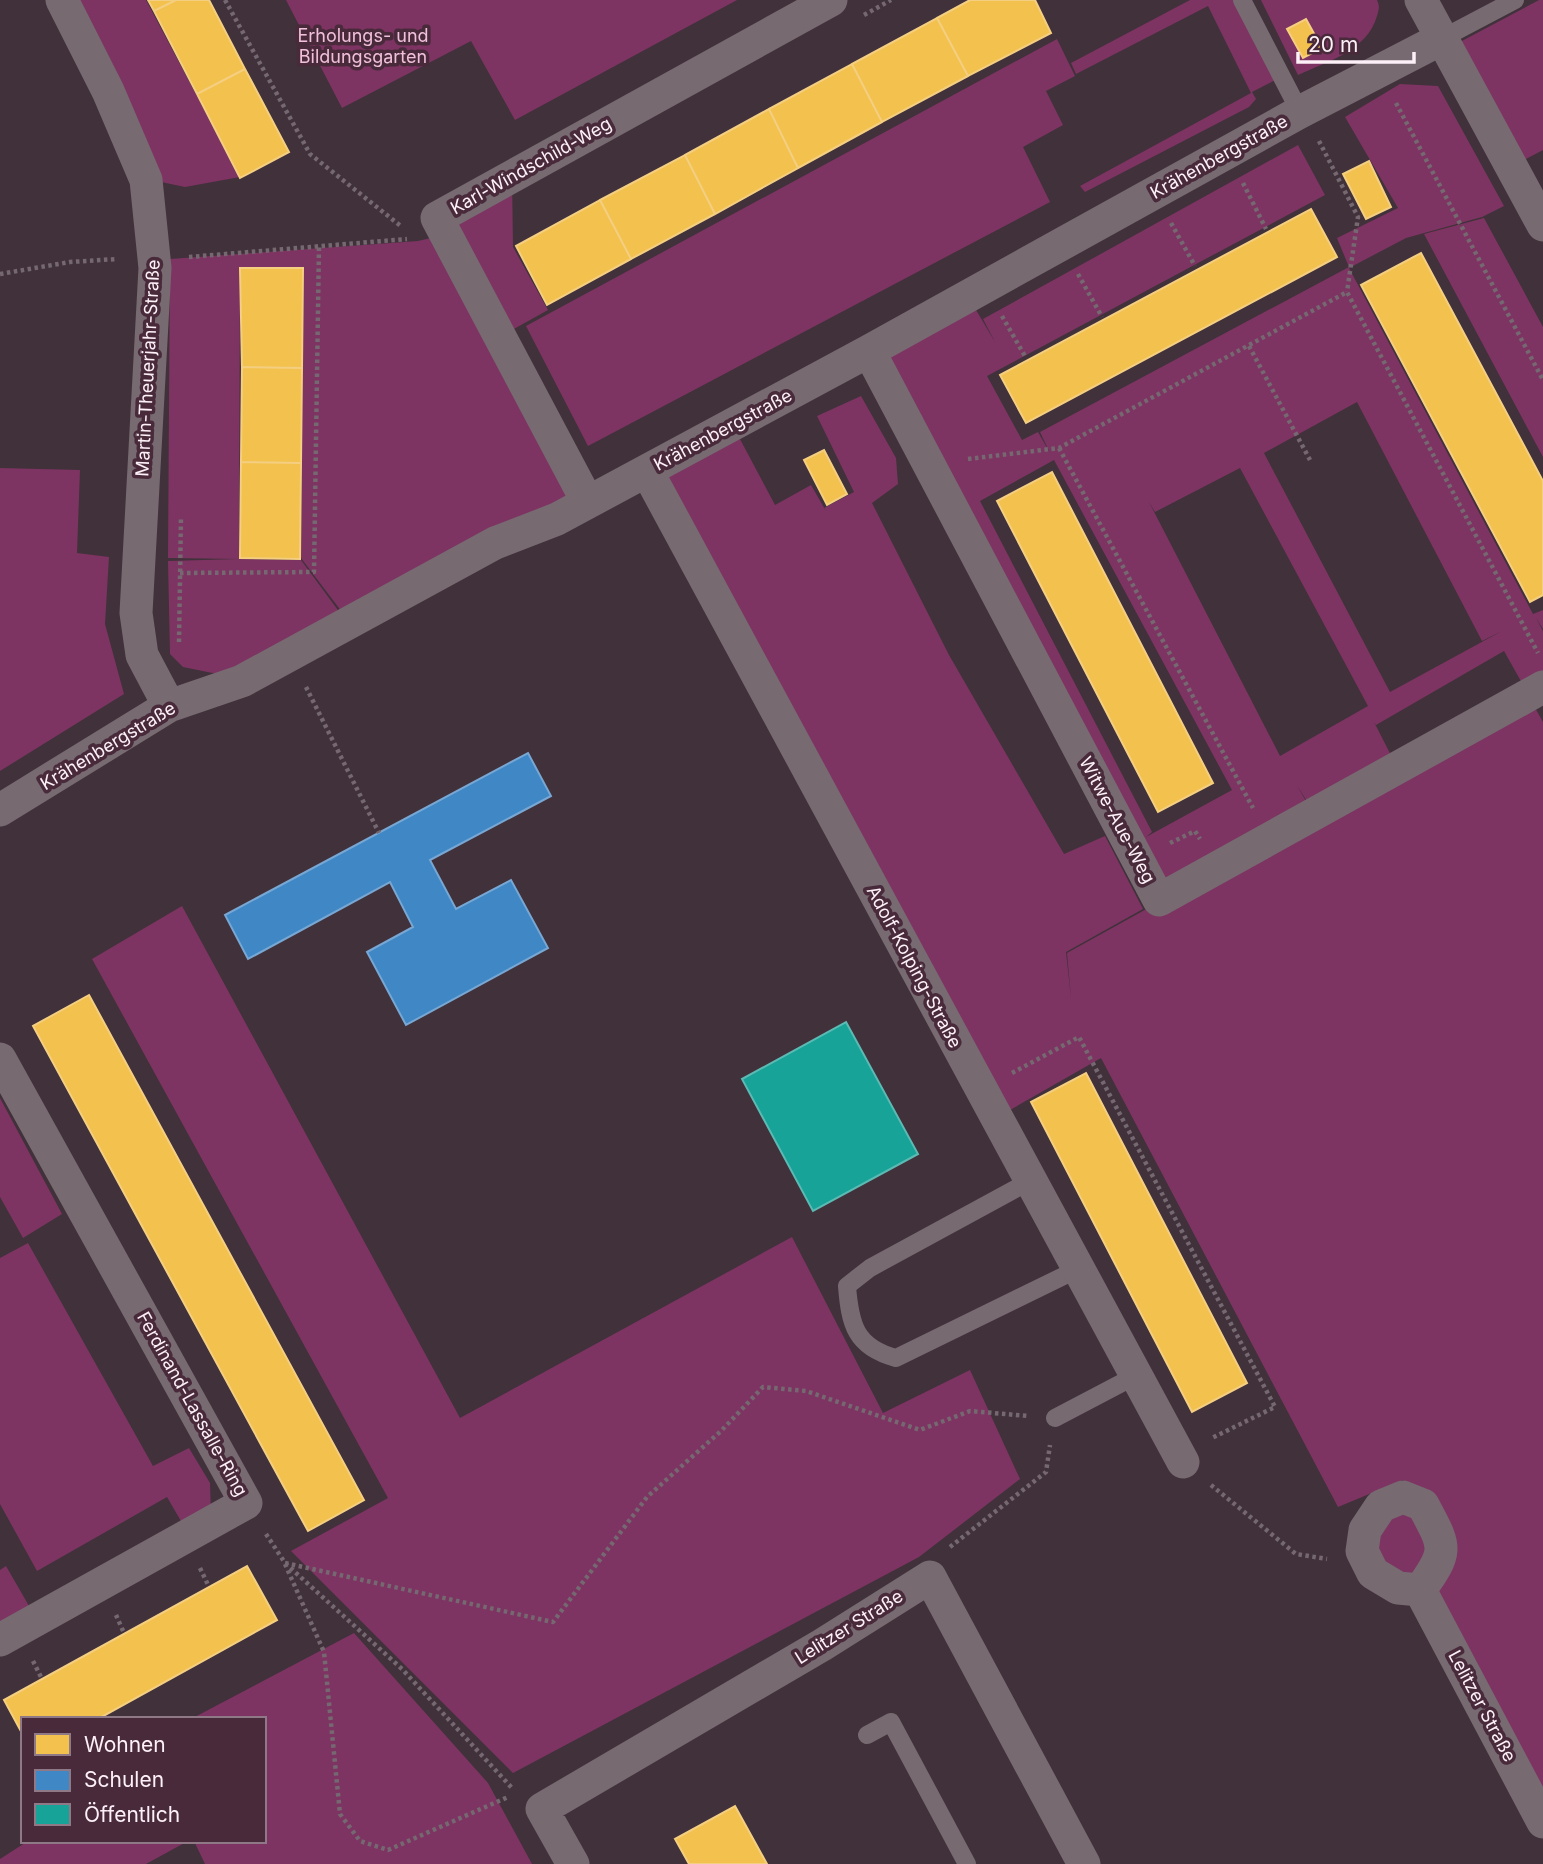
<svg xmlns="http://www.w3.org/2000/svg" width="1543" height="1864" font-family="Inter,sans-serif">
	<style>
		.green { fill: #7d3462; fill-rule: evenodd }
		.homes { fill: #f2c14e; stroke: #f5cf81; stroke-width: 2 }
		.schools { fill: #3f88c5; stroke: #78a7d4; stroke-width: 2 }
		.public { fill: #17a398; stroke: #5cbab4; stroke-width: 2 }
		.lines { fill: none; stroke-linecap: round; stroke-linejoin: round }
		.path { stroke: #756870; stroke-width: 4.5; stroke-dasharray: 3.5 3.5; stroke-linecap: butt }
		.service { stroke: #776a71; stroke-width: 18 }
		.minor { stroke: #776a71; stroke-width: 33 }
		.labels { text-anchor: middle; stroke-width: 7; stroke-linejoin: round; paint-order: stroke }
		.park-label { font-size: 18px; fill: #f1c0db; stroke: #482a3b }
		.street-label { font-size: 18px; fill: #fdf0f7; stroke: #482a3b }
	</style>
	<rect width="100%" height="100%" fill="#41313a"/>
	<path class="green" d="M63 0H146L240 177 185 187 147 179Z
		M286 0H737L515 120 471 41 342 108Z
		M1190 0H1242L1281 77 1252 92 1256 99 1249 107 1085 192 1080 186 1251 93 1208 6 1076 74 1071 63Z
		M1261 0H1377C1380 7 1379 9 1377 16 1367 51 1328 61 1298 75Z
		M1539 0H1543V150L1524 160 1460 42Z
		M1057 39 1075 76 1046 91 1063 125 1023 147 1050 202 588 446 526 326Z
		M1400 84 1438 86 1504 206 1482 217 1406 238 1349 268 1533 614 1543 610V629L1536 618 1543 631V672L1522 683 1504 651 1376 725 1374 722 1397 767 1314 813 1297 785 1313 814 1159 899 870 352 969 298 995 342 983 319 1298 145 1325 195 987 376 1022 440 1038 432 1050 453 1040 432 1349 267 1337 238 1398 208 1345 117ZM1357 402 1482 641 1502 631 1390 692 1264 453ZM1054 460 1232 790 1146 837 1152 832 980 501ZM1240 468 1368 706 1280 756 1149 502 1155 512Z
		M512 179 513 247 548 310 501 336 439 219Z
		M1484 218 1543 327V457L1424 234Z
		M444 235 585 500 348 620 301 558 303 268 240 267 239 559 301 560 346 621 242 679 183 667 170 654 168 561 239 559 168 558 170 259 418 241Z
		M861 396 896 458 898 484 872 503 949 655 1064 854 1105 836 1143 909 1066 952 1071 998 1067 953 1529 697 1543 722V1819L1422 1589 1442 1563 1424 1506 1403 1480 1338 1507 1101 1058 996 1118 648 471 733 426 775 505 811 485 826 511 824 508 854 492 817 416Z
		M0 468 80 470 77 553 109 557 105 624 124 694 0 771Z
		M182 906 460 1418 792 1237 883 1413 970 1370 1020 1479 919 1557 513 1773 291 1551 388 1498 92 959Z
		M0 1098 62 1214 23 1238 0 1197Z
		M28 1243 153 1466 189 1448 210 1483 211 1514 185 1528 167 1497 37 1571 0 1504V1258Z
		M1403 1498 1439 1562 1398 1588 1365 1530Z
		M6 1566 36 1618 0 1638V1570Z
		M354 1633 488 1783 532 1864H205L194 1841H264V1719H191Z
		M28 1841H188L146 1864H0V1859Z"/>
	<path class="homes" d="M148 0H176L154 11Z
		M176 0H209L245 69 197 94 154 11Z
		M970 0H1035L1051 33 968 76 937 18Z
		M937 18 968 76 882 122 852 64Z
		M1306 19 1322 48 1303 58 1287 29Z
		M852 64 882 122 798 168 769 109Z
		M245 69 289 152 240 178 197 94Z
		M769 109 798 168 715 214 685 155Z
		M685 155 715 214 631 259 600 200Z
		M1369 161 1391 207 1366 219 1343 174Z
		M600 200 631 259 547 305 516 246Z
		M1311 209 1337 257 1026 423 1000 375Z
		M1421 253 1543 481V595L1530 602 1361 285Z
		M240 268H303L302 368 242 367Z
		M242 367 302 368 301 463 241 462Z
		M824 450 847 494 827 505 804 460Z
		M241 462 301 463 300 559 240 558Z
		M1052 472 1213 783 1158 812 997 501Z
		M89 995 364 1500 308 1531 33 1026Z
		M1086 1073 1247 1383 1192 1412 1031 1102Z
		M247 1566 277 1620 98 1719H23V1735L4 1700Z
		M735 1806 767 1864H689L675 1839Z"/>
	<path class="schools" d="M528 753 551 796 430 860 456 909 511 880 548 948 406 1025 367 952 413 927 390 882 248 959 225 915Z"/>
	<path class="public" d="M846 1022 918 1154 813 1211 742 1079Z"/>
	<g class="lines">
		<path class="path" d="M225 0 310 154 402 227
			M864 15 891 0
			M1396 103 1543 380
			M1319 141 1358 217 1347 292
			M1243 183 1266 229
			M1171 223 1195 266
			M189 257 407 239
			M0 274 70 262 117 259
			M1078 274 1102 317
			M1002 316 1026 358
			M1249 346 1310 460
			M1059 448 1253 808
			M968 459 1059 448 1347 292 1538 653
			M180 573 314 572 319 245
			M179 642 181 517
			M306 687 379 833
			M1170 843 1195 831 1200 839
			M1012 1073 1079 1037 1275 1407 1212 1438
			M1211 1485 1296 1554 1327 1559
			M266 1534 285 1563 402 1669 512 1788
			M950 1547 1046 1472 1050 1445
			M285 1563 553 1622 647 1497 721 1431 763 1387 806 1391 920 1430 970 1411 1028 1416
			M285 1564 324 1652 340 1814 360 1841 388 1850 508 1797
			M200 1568 209 1587
			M116 1615 124 1633
			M33 1661 42 1679"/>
		<path class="service" d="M1242 0 1300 112
			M1441 39 1515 0
			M1030 1181 870 1268 847 1286C850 1324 855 1347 896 1358L1078 1269
			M1055 1418 1135 1376
			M867 1735 891 1722 967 1864"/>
		<path class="minor" d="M62 0 108 91 146 180 155 268 136 613 142 655 169 706
			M1421 0 1543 225
			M869 351 1159 900 1543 687
			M647 471 1183 1462
			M587 501 437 218 831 0
			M0 810 169 706 242 681 495 543 557 519 869 351 1300 112 1441 39
			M0 1059 246 1503 0 1640
			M1403 1497 1423 1505C1445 1547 1450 1549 1420 1590L1398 1588 1373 1573 1362 1551 1365 1530 1381 1506Z
			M1420 1590 1543 1822
			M573 1864 542 1809 822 1645 930 1577 1084 1864"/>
	</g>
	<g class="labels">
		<g class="park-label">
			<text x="363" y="42">Erholungs- und<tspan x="363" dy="21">Bildungsgarten</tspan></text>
		</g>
		<g class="street-label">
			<text transform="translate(1219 157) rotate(-29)" y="6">Krähenbergstraße</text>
			<text transform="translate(531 166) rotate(-29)" y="6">Karl-Windschild-Weg</text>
			<text transform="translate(148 368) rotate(-87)" y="6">Martin-Theuerjahr-Straße</text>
			<text transform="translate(723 430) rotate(-28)" y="6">Krähenbergstraße</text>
			<text transform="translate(108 746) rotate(-31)" y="6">Krähenbergstraße</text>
			<text transform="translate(1117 820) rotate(62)" y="6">Witwe-Aue-Weg</text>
			<text transform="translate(914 967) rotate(62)" y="6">Adolf-Kolping-Straße</text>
			<text transform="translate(192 1404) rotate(61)" y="6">Ferdinand-Lassalle-Ring</text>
			<text transform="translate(849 1627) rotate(-32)" y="6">Lelitzer Straße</text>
			<text transform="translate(1482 1706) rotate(62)" y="6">Lelitzer Straße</text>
		</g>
	</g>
	<rect x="21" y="1717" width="245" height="126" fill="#482a3b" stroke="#907986" stroke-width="2"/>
	<rect x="35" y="1734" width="35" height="21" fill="#f2c14e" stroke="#907986" stroke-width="2"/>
	<text x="84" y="1752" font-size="21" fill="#fdf0f7">Wohnen</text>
	<rect x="35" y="1770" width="35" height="21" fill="#3f88c5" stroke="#907986" stroke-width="2"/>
	<text x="84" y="1787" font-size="21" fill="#fdf0f7">Schulen</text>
	<rect x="35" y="1804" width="35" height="21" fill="#17a398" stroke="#907986" stroke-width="2"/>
	<text x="84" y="1822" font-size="21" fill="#fdf0f7">Öffentlich</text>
	<path d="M1298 52v10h116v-10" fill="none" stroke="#fdf0f7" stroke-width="3.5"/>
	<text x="1308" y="52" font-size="21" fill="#fdf0f7" stroke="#482a3b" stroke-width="5" paint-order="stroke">20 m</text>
</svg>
